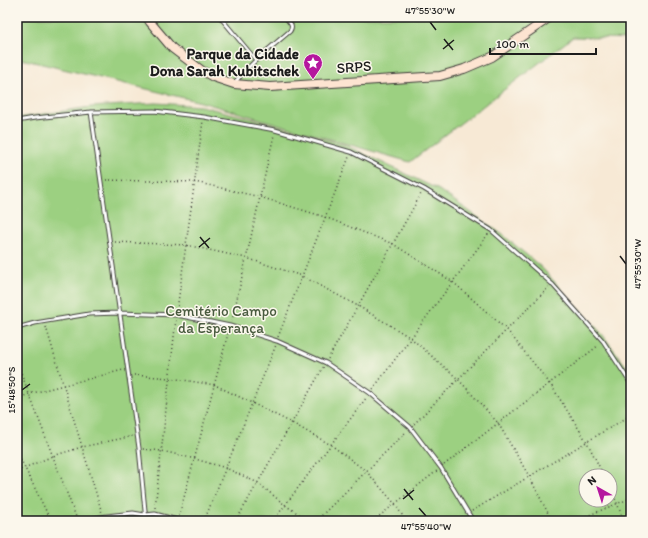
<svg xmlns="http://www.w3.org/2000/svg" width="648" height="538" font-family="Itim,sans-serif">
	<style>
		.green { fill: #9cd081; stroke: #5c764e; fill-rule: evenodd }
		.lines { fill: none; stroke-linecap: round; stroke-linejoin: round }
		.lane-casing { stroke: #3d3b38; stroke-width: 5 }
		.secondary-casing { stroke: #3d3b38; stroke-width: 10 }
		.path { stroke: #3d3b38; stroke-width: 1.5; stroke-dasharray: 1 3; stroke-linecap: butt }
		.lane { stroke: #fff; stroke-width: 3 }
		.secondary { stroke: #fde4d1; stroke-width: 8 }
		.ticks { fill: none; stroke: #1c1c1c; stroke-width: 1.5 }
		.labels { text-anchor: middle; stroke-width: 3; stroke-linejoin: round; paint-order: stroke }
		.poi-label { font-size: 15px; font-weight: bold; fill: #1c1c1c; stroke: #fbf7ec; text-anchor: end }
		.street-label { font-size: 15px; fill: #1c1c1c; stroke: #fbf7ec }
		.park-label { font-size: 15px; fill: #495b3f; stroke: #fbf7ec }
		.neatline { fill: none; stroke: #1c1c1c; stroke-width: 1.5 }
		.ticks-label { font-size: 10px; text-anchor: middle; fill: #1c1c1c }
	</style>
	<rect width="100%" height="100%" fill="#fbf7ec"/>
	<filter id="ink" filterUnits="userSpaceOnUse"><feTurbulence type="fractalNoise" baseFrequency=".025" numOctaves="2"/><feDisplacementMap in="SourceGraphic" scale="8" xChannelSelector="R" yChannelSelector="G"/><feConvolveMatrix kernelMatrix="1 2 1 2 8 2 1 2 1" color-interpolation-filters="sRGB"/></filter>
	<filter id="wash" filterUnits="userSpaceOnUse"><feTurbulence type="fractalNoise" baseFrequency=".012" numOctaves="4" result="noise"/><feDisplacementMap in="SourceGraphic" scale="16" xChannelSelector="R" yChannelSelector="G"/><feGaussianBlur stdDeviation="0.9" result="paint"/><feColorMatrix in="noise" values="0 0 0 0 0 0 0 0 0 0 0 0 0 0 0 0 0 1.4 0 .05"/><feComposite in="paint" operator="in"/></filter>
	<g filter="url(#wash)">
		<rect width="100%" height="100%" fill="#f7e9d5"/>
		<path class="green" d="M17 17H631V39L573 37 410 162 201 102 17 58Z
			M156 103 201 106 257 120 345 145 360 152 439 190 503 235 542 268 602 334 631 373V521H17V118L91 107ZM586 476H610V500H586Z"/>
	</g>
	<g filter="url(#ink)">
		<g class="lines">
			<defs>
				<path id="lane" d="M220 17 256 60
					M235 82 244 72 256 60 290 31C294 25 289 22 285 17
					M91 112 139 448 146 521
					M17 121 35 118 91 112 154 111 204 117 275 130 351 152 424 189 491 230 552 284 603 341 631 384
					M17 328 35 323 89 314 119 313 177 315 230 326 277 341 326 363 370 393 410 427 441 468 473 521
					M76 521 107 516 133 513 145 515 155 514 181 521"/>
				<path id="secondary" d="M147 17 150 22 172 48 201 70 213 77 234 84 270 87 440 76 464 69 492 57 546 20 548 17"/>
			</defs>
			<use href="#lane" class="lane-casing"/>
			<use href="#secondary" class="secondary-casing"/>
			<path class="path" d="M106 180 195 182 260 197 325 217 393 244 453 282 507 330 551 385 587 442 604 476
				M115 242 186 245 246 258 302 276 358 306 411 338 458 379 498 423 529 476 552 521
				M177 310 203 121
				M232 321 274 135
				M46 327 102 513
				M278 337 349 157
				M328 359 421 194
				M17 362 76 517
				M134 375 170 378 215 385 252 403 292 423 331 445 366 471 395 504 406 521
				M373 389 489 233
				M17 399 29 394 123 370
				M414 424 549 287
				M143 449 162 451 195 459 226 468 258 483 285 505 309 521
				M17 452 51 521
				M444 465 599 345
				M17 471 53 456 82 447 133 436
				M610 488 617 503 624 521
				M155 508 176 319
				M472 511 631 415
				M179 516 229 330
				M204 521 276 345
				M236 521 324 366
				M273 521 367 397
				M316 521 407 431
				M373 521 438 470
				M455 521 464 516
				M575 521 631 498"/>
			<use href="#lane" class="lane"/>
			<use href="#secondary" class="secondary"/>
		</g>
	</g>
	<path class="ticks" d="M430 22 436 30M444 39 453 50M443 49 454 40M200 237 209 248M199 247 210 238M620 256 626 264M22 390 30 384M404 489 413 500M403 499 414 490M419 508 426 516"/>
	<defs>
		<symbol id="sight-pin" viewBox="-11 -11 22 30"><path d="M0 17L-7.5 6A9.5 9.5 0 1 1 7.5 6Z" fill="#b5179e" stroke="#fbf7ec"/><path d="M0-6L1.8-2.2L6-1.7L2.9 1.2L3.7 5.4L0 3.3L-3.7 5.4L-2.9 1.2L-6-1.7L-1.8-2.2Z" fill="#fff"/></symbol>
	</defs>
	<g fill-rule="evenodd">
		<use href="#sight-pin" x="302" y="52" width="22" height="30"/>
	</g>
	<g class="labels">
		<g class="poi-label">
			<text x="299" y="59">Parque da Cidade<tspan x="299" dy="17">Dona Sarah Kubitschek</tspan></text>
		</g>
		<g class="street-label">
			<text transform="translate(354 67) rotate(-4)" y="5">SRPS</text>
		</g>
		<g class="park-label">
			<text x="221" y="316">Cemitério Campo<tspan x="221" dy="17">da Esperança</tspan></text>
		</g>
	</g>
	<rect width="648" height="538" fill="none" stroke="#fbf7ec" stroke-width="44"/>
	<g transform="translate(598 488) rotate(321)"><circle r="19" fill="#fbf7ec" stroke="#a29f99"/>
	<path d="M0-3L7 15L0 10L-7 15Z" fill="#b5179e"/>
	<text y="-6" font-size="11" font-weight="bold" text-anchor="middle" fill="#1c1c1c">N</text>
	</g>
	<path d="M490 48v6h106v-6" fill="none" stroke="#1c1c1c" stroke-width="2"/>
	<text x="496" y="48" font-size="12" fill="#1c1c1c" stroke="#fbf7ec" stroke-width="3" paint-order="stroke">100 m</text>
	<rect x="22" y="22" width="604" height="494" class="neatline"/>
	<g class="ticks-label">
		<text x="430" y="14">47°55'30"W</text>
		<text transform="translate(637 264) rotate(-90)" y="4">47°55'30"W</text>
		<text transform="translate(11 390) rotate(-90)" y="4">15°48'50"S</text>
		<text x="426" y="530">47°55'40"W</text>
	</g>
</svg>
